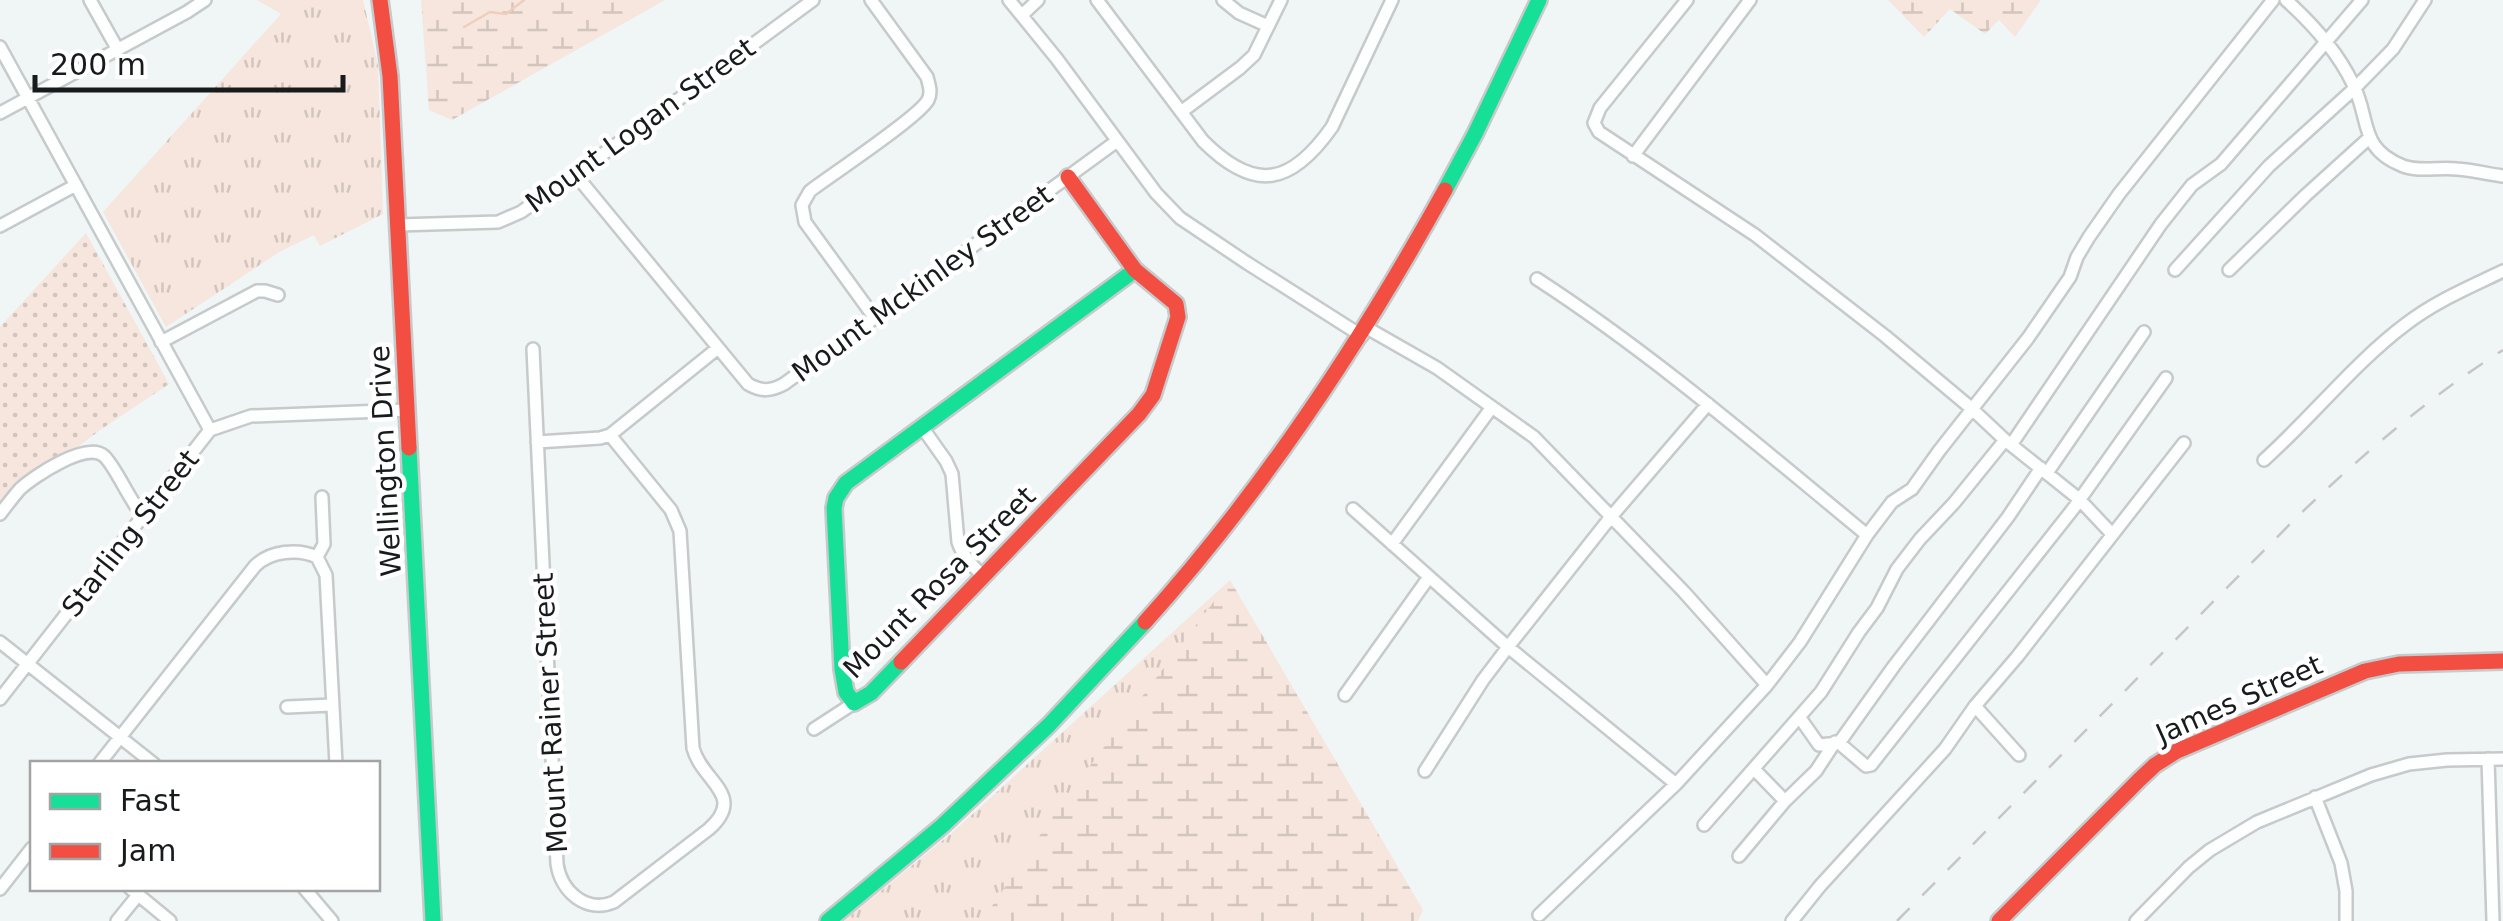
<svg xmlns="http://www.w3.org/2000/svg" width="2503" height="921" font-family="'DejaVu Sans',sans-serif">
	<style>
		.grass { fill: url(#grass-tufts) }
		.wetland { fill: url(#wetland-marsh) }
		.park { fill: url(#park-dots) }
		.lines { fill: none; stroke-linecap: round; stroke-linejoin: round }
		.stream { stroke: #efcebe; stroke-width: 2.5 }
		.street-casing { stroke: #c6cacb; stroke-width: 16 }
		.fast-casing { stroke: #c6cacb; stroke-width: 20 }
		.jam-casing { stroke: #c6cacb; stroke-width: 20 }
		.street { stroke: #fdfefe; stroke-width: 11 }
		.fast { stroke: #16e098; stroke-width: 15 }
		.jam { stroke: #f24e42; stroke-width: 15 }
		.rail { stroke: #c6c6c6; stroke-width: 2.5; stroke-dasharray: 18 18; stroke-linecap: butt }
		.labels { text-anchor: middle; stroke-width: 9; stroke-linejoin: round; paint-order: stroke }
		.street-label { font-size: 28px; fill: #181b1c; stroke: #fff }
	</style>
	<defs>
		<pattern id="grass-tufts" width="24" height="20" patternUnits="userSpaceOnUse" patternTransform="scale(2.5)"><rect width="24" height="20" fill="#f6e6dd"/><path d="M3 7l-1-3M5 7V3M7 7l1-3M15 17l-1-3M17 17v-4M19 17l1-3" fill="none" stroke="#d2c5bd"/></pattern>
		<pattern id="wetland-marsh" width="20" height="14" patternUnits="userSpaceOnUse" patternTransform="scale(2.5)"><rect width="20" height="14" fill="#f6e6dd"/><path d="M1 5h8M5 5V1M11 12h8M15 12V8" fill="none" stroke="#d2c5bd"/></pattern>
		<pattern id="park-dots" width="8" height="8" patternUnits="userSpaceOnUse" patternTransform="scale(2.5)"><rect width="8" height="8" fill="#f6e6dd"/><path d="M2 2h.1M6 6h.1" fill="none" stroke="#d2c5bd" stroke-width="1.8" stroke-linecap="round"/></pattern>
	</defs>
	<rect width="100%" height="100%" fill="#f0f5f6"/>
	<path class="grass" d="M257 0H363L378 65 383 214 320 246 314 235 281 251 166 327 103 212 281 14Z
		M1230 580 984 921H844L954 831Z"/>
	<path class="wetland" d="M421 0H665L452 120 429 110Z
		M1888 0H2041L2015 37 1999 20 1985 34 1950 9 1924 37Z
		M1230 580 1423 910 1418 921H982L1059 807Z"/>
	<path class="park" d="M86 233 169 384 103 428 2 503 0 501V327Z"/>
	<g class="lines">
		<path class="stream" d="M464 27 490 12 506 14 524 0"/>
		<defs>
			<path id="street" d="M90 0 118 50
				M871 0 927 77C929 85 932 92 928 100 919 117 831 175 810 191L802 205 805 222 874 317
				M1009 0 1057 59 1156 193 1180 218 1247 263 1362 336
				M1097 0 1203 141C1255 193 1291 185 1332 127L1392 0
				M1223 0 1239 13 1268 26
				M1687 0 1600 108 1594 123 1599 132 1755 235 1885 336 1971 408 2005 440 2079 499 2112 534
				M2286 0C2314 25 2337 51 2353 84 2371 120 2358 148 2403 166 2418 172 2440 167 2457 169 2472 170 2488 174 2503 176
				M1022 15 1038 0
				M0 47 210 430
				M1181 112 1240 68 1254 55 1281 0
				M0 113 187 12 205 0
				M1633 156 1750 0
				M575 174 748 384C762 392 771 391 784 384L1117 141
				M398 225 498 222 521 212 641 127 813 0
				M0 226 76 185
				M2175 270 2269 166 2355 88 2393 49 2425 0
				M2229 270 2306 195 2369 138
				M1537 279C1654 355 1760 447 1867 535
				M1367 328 1437 368 1534 437 1684 592 1767 685
				M161 342 257 291H265L278 295
				M533 349 557 864C561 891 586 914 614 902L709 829C747 795 702 782 693 748L680 531 671 510 610 435
				M922 427 946 461 952 474 958 542C963 557 973 566 984 577
				M537 442 600 438 610 435 718 348
				M2011 445 2161 224 2192 185 2221 164 2362 0
				M2264 460C2313 416 2354 363 2406 324 2436 301 2470 287 2503 271
				M2047 473 2144 332
				M1353 509 1508 647 1676 784
				M0 514C7 505 13 497 20 489 34 476 87 441 104 456 116 467 129 500 143 516
				M1392 544 1492 407
				M317 557 324 544 322 497
				M0 642 154 764
				M1345 695 1429 577
				M0 699 210 430 251 416 408 410
				M1975 706 2019 755
				M287 707 332 705
				M1800 718 1819 745 1839 743 1866 766 1871 765 2073 509 2166 378
				M814 729 854 703
				M1839 743 1894 666 2008 517 2041 468
				M2488 759 2493 921
				M99 764 255 566C270 551 298 548 317 557L326 575 336 764
				M1754 769 1785 801
				M1425 771 1483 680 1508 647 1610 518 1708 404
				M2315 797 2341 863 2346 891V921
				M1704 825 1821 692 1859 632 1877 608 1897 569 1920 539 1954 503 2005 440
				M1739 856 1785 801 1816 771 1835 742
				M130 888 170 921
				M304 888 332 921
				M0 889 32 848
				M1539 915 1676 784 1767 685 1800 642 1867 535 1892 502 1912 489 1939 451 2028 338 2070 277 2077 257 2089 237 2119 194 2273 0
				M117 921 138 895
				M1792 921 1820 886 1945 749 1975 706 2017 657 2184 443
				M2136 921 2189 867 2210 850 2257 822 2371 775 2409 764 2447 760 2503 759"/>
			<path id="fast" d="M1445 190 1475 134 1539 0
				M409 448 433 921
				M901 662 871 693 854 703 846 692 842 669 834 508 836 498 846 483 1135 270
				M828 921 942 826 1049 725 1145 622"/>
			<path id="jam" d="M380 0 390 76 409 448
				M1145 622C1262 492 1360 344 1445 190
				M901 662 1139 414 1153 395 1178 317 1176 304 1135 270 1068 177
				M1999 921 2139 780 2155 765 2177 751 2365 671 2399 664 2503 661"/>
		</defs>
		<use href="#street" class="street-casing"/>
		<use href="#fast" class="fast-casing"/>
		<use href="#jam" class="jam-casing"/>
		<use href="#street" class="street"/>
		<use href="#fast" class="fast"/>
		<use href="#jam" class="jam"/>
		<path class="rail" d="M1897 921 2299 515C2362 455 2429 397 2503 350"/>
	</g>
	<g class="labels">
		<g class="street-label">
			<text transform="translate(640 125) rotate(-36)" y="10">Mount Logan Street</text>
			<text transform="translate(922 283) rotate(-36)" y="10">Mount Mckinley Street</text>
			<text transform="translate(385 461) rotate(-93)" y="10">Wellington Drive</text>
			<text transform="translate(130 533) rotate(-52)" y="10">Starling Street</text>
			<text transform="translate(939 582) rotate(-45)" y="10">Mount Rosa Street</text>
			<text transform="translate(2239 699) rotate(-24)" y="10">James Street</text>
			<text transform="translate(550 713) rotate(-93)" y="10">Mount Rainer Street</text>
		</g>
	</g>
	<rect x="30" y="761" width="350" height="130" fill="#ffffff" stroke="#a3a4a4" stroke-width="2.5"/>
	<rect x="50" y="794" width="50" height="15" fill="#16e098" stroke="#a3a4a4" stroke-width="2.5"/>
	<text x="120" y="811" font-size="30" fill="#181b1c">Fast</text>
	<rect x="50" y="844" width="50" height="15" fill="#f24e42" stroke="#a3a4a4" stroke-width="2.5"/>
	<text x="120" y="861" font-size="30" fill="#181b1c">Jam</text>
	<path d="M35 75v15h308v-15" fill="none" stroke="#181b1c" stroke-width="5"/>
	<text x="50" y="75" font-size="30" fill="#181b1c" stroke="#ffffff" stroke-width="8" paint-order="stroke">200 m</text>
</svg>
